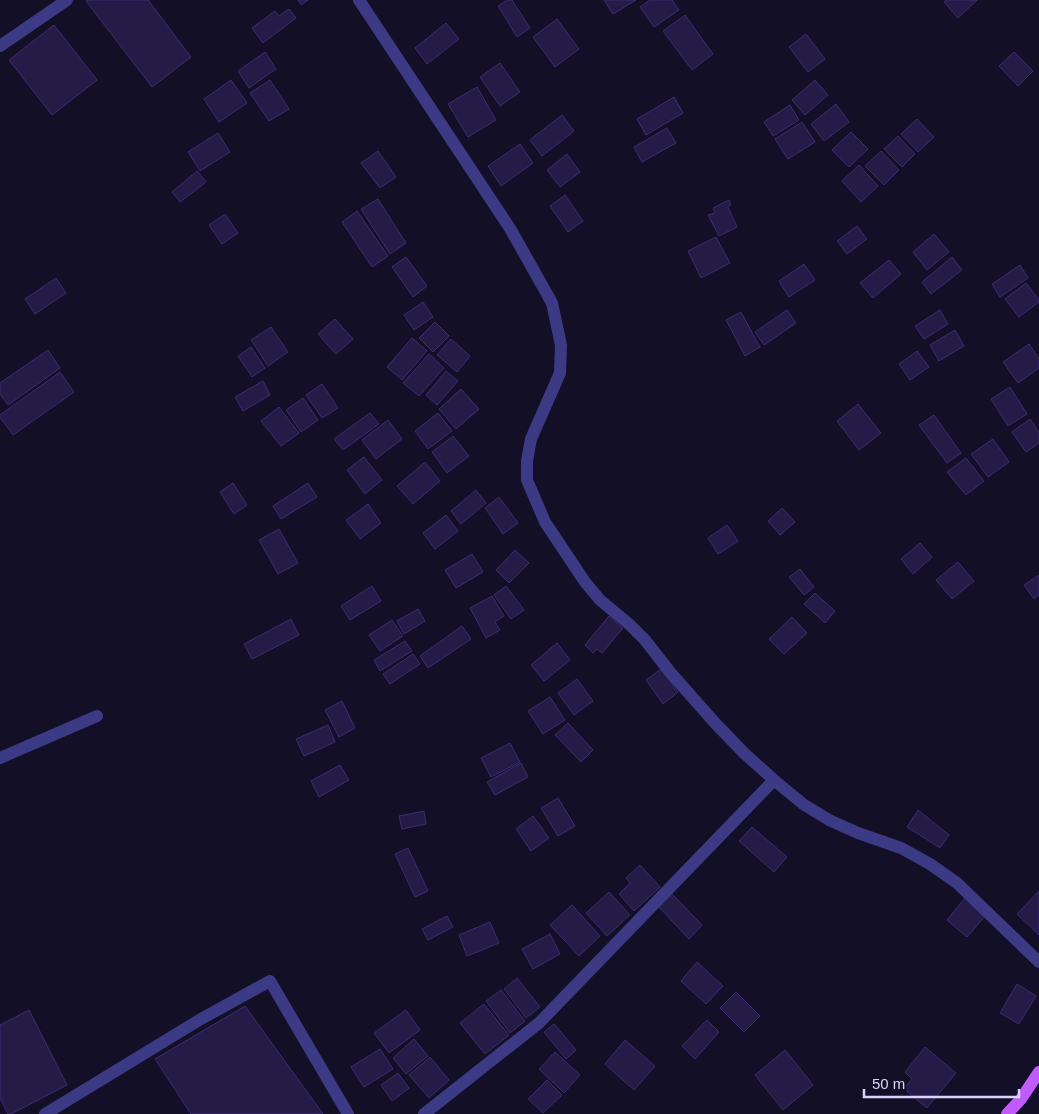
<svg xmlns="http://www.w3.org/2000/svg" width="1039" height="1114" font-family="Helvetica,sans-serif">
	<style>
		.building { fill: #241b47; stroke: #3b2d73 }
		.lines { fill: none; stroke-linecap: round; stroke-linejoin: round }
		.minor { stroke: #3d3a85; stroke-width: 12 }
		.major { stroke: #c25bff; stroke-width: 12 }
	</style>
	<rect width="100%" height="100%" fill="#130f26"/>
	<path class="building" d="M87 0H148L191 57 152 87 86 1Z
		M298 0H308L301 5Z
		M507 0H512L530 28 517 37 498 6Z
		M604 0H636L613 14Z
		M650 0H672L679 10 654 27 640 7Z
		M946 0H977L958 18 944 2Z
		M289 9 296 18 263 43 252 28 275 11 279 16Z
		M685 15 713 54 692 70 663 31Z
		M557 19 579 49 555 67 533 37Z
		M446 23 459 39 427 64 415 48Z
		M54 25 97 80 52 115 9 60Z
		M806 34 825 59 808 72 789 47Z
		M265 52 276 69 249 88 238 71Z
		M1014 52 1033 71 1018 86 999 66Z
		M500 63 520 92 500 106 480 77Z
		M231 80 247 103 219 122 204 99Z
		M270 80 289 109 269 121 250 93Z
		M815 80 828 95 805 115 792 100Z
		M477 87 496 120 468 137 448 104Z
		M674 97 683 113 646 135 637 119Z
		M836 104 849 122 824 141 811 124Z
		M790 105 799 120 773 136 764 122Z
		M562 115 574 131 542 156 530 140Z
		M917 119 934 137 918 152 901 134Z
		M802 122 815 142 788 159 775 139Z
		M667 128 676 143 642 162 634 147Z
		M851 132 868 149 849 167 832 150Z
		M218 133 230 152 200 171 188 152Z
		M898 136 915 154 902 167 884 149Z
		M520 144 533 163 501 186 488 166Z
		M378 151 396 177 380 188 361 163Z
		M881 151 899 170 884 185 865 166Z
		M567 154 580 172 560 187 547 170Z
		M859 165 878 186 861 202 842 181Z
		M197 171 206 182 180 202 172 192Z
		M565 195 583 221 568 232 550 206Z
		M378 199 406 243 390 254 361 209Z
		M729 200 731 205 728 207 737 227 719 236 708 215 715 213 713 208Z
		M357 211 388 256 372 267 342 222Z
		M225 214 238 233 222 244 209 225Z
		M857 226 867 239 847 254 837 241Z
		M934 234 949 252 927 270 913 252Z
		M716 237 730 263 701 278 688 251Z
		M406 257 427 286 413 297 392 267Z
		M952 257 962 270 931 294 922 282Z
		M889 260 901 274 873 298 860 283Z
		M804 264 815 280 789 297 779 281Z
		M1020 265 1028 278 1000 297 992 284Z
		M56 278 66 293 35 314 25 299Z
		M1026 283 1039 300V302L1019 317 1005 299Z
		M423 302 433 317 414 330 404 315Z
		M787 310 796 323 764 345 755 332Z
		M940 310 948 324 924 339 915 326Z
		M741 312 760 347 745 356 726 320Z
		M335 319 353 339 336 354 318 334Z
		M435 322 449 336 433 352 419 338Z
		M271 327 288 352 268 366 251 340Z
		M955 330 964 346 939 361 930 345Z
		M412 338 427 351 402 380 387 367Z
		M451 339 470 356 457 372 437 355Z
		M1029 344 1039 359V368L1018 383 1003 362Z
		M251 347 265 368 252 377 238 356Z
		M48 350 60 368 8 405 0 394V383Z
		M917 351 929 367 910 380 899 364Z
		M429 354 444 368 419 396 403 383Z
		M446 371 458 381 437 405 426 395Z
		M60 372 74 392 13 435 0 417V415Z
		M263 381 270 395 243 411 235 397Z
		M322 384 338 408 322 418 306 395Z
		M1010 387 1027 414 1008 426 991 399Z
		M461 389 479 409 456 429 439 409Z
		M303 398 318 420 301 432 286 410Z
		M858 404 881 433 859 450 837 421Z
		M279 407 299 433 281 446 261 421Z
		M370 413 379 424 343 450 334 439Z
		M438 413 452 431 428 449 415 431Z
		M934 415 961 453 947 463 919 425Z
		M1030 419 1039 432V443L1026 452 1012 432Z
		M388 420 402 439 376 459 362 440Z
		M453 436 469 456 447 473 432 452Z
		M993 439 1009 462 988 477 971 454Z
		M364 457 382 480 365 494 347 470Z
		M966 458 984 481 966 495 947 472Z
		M425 462 440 481 413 504 397 486Z
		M233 483 247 505 234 514 220 492Z
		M308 483 317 497 281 519 273 506Z
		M476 490 486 503 461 524 451 511Z
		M499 497 518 523 503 534 485 508Z
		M368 504 381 523 360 539 346 520Z
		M782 508 795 522 780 535 768 521Z
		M446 515 458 531 435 549 423 533Z
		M727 525 738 541 718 554 708 538Z
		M279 529 298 563 278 574 259 540Z
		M920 543 932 557 913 574 901 559Z
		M515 550 529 563 509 583 496 570Z
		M472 554 483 572 456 588 445 570Z
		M958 562 974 581 952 599 936 580Z
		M800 569 814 587 804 595 789 577Z
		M1039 575V595L1034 599 1024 585Z
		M372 586 381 601 350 620 341 606Z
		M506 586 524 610 511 619 494 595Z
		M815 593 835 611 825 623 804 604Z
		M492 596 504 616 495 622 500 630 486 638 470 608Z
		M418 609 425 621 404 634 397 621Z
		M609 616 623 628 602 653 597 649 593 653 585 645Z
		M792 617 807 633 784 654 769 639Z
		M291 619 299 635 252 659 244 644Z
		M392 620 403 636 380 651 369 635Z
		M462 626 471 639 428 668 420 656Z
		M405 641 412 651 380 671 374 660Z
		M557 643 570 660 544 681 531 665Z
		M413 654 420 664 390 684 383 674Z
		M661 669 678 692 663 704 646 680Z
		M577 679 593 701 574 715 558 693Z
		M550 697 565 720 543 734 528 711Z
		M342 701 355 728 339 737 325 710Z
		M568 723 593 750 581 762 555 735Z
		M328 725 335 742 304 756 296 739Z
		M510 743 520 762 491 777 481 758Z
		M521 763 528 777 495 795 487 782Z
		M340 765 349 780 319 797 311 781Z
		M558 798 575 826 558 836 541 808Z
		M918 810 949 835 940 848 907 827Z
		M424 811 426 824 402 829 399 816Z
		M533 816 549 838 531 851 516 829Z
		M752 827 787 857 774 872 739 841Z
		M408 848 428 891 415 897 395 854Z
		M640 865 660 887 634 911 619 894 630 883 626 878Z
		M1039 891V935L1017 914Z
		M609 892 630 915 607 936 586 913Z
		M671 893 702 925 689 939 658 906Z
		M965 898 985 916 967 937 947 920Z
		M572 905 600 936 579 956 550 925Z
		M447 916 453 927 428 940 422 929Z
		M490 922 499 943 467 956 459 935Z
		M550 934 560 954 533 969 522 949Z
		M697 962 723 986 706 1004 681 981Z
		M517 978 540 1007 526 1018 504 989Z
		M1017 984 1036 996 1019 1024 1000 1013Z
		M501 990 525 1021 510 1033 486 1001Z
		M736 992 760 1016 744 1032 720 1008Z
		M484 1004 509 1035 485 1054 460 1023Z
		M245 1006 323 1114H191L155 1059Z
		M29 1010 67 1085 11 1114H8L0 1098V1025Z
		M406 1010 420 1030 389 1053 374 1033Z
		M707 1020 719 1032 695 1059 682 1046Z
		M554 1024 576 1050 566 1059 544 1032Z
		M414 1039 428 1056 406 1074 393 1058Z
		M625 1040 655 1066 634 1090 605 1064Z
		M925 1047 956 1073 927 1108 904 1089 912 1079 905 1072Z
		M380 1049 393 1069 364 1087 351 1067Z
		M785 1050 813 1085 783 1110 755 1075Z
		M555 1052 580 1075 564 1093 539 1069Z
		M430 1057 449 1080 429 1098 409 1075Z
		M398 1073 409 1088 392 1101 381 1085Z
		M547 1080 562 1095 543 1113 528 1099Z"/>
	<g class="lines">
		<path class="minor" d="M359 0 511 230 552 303 561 345 560 373 531 439 527 461V480L545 522 585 582 600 600 629 624 645 640 670 672 715 723 744 753 774 780 803 804 829 820 858 833 901 848 930 864 957 883 1039 962
			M0 46 67 0
			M0 758 97 716
			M45 1114 201 1019 270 981 348 1114
			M424 1114 539 1023 774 780"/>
		<path class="major" d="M1007 1114 1021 1099 1039 1072"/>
	</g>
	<path d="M864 1089v8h155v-8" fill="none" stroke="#d9d4ff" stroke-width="2.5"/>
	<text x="872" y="1089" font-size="15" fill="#d9d4ff" stroke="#130f26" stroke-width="4" paint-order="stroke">50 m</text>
</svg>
